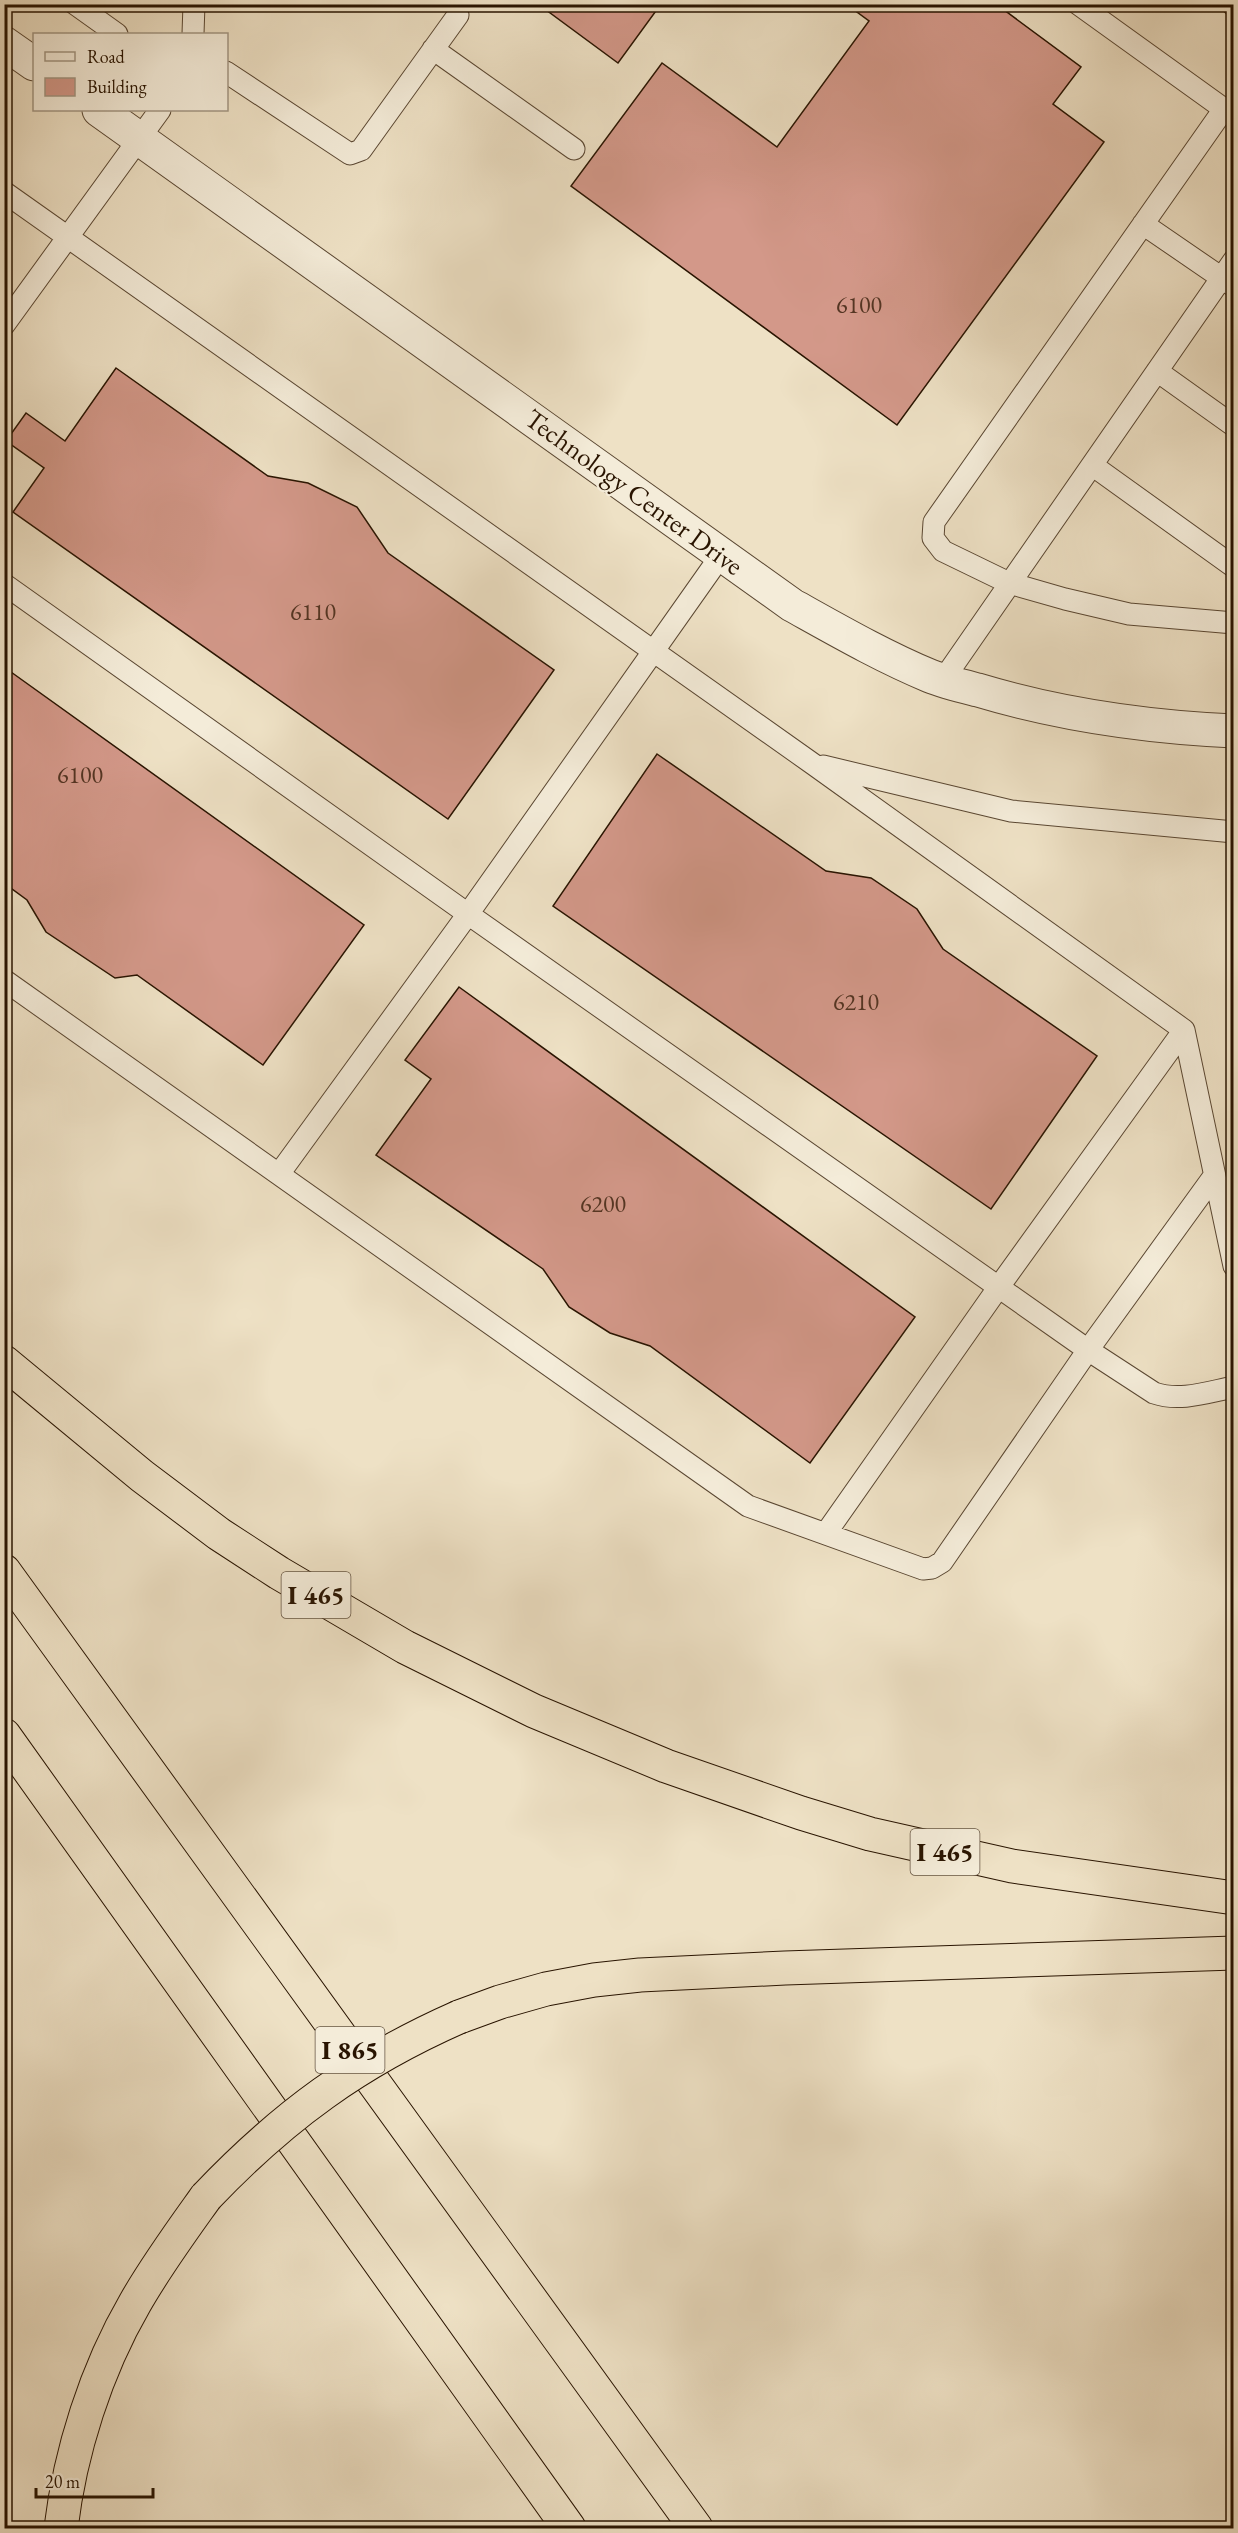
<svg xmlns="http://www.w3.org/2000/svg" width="1238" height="2533" font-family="'EB Garamond',serif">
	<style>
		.building { fill: #d39889; stroke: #291401; stroke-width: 1.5 }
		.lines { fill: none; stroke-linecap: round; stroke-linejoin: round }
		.service-casing { stroke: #5a4732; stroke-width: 23 }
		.minor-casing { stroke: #5a4732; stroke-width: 35 }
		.motorway-casing { stroke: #291401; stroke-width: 35 }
		.service { stroke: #f4ecd9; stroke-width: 21 }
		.minor { stroke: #f4ecd9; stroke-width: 33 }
		.motorway { stroke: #eee1c5; stroke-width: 33 }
		.motorway-bridge-casing { stroke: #291401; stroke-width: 35; stroke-linecap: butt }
		.motorway-bridge { stroke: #eee1c5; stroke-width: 33 }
		.labels { text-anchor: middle; stroke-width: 4.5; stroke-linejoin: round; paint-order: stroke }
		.number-label { font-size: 24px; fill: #543523 }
		.shield { fill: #f4ecd9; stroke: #665542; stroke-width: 1.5 }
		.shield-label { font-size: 26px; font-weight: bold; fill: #291401 }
		.street-label { font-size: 27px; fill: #291401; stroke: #f4ecd9 }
	</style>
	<rect width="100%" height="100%" fill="#eee1c5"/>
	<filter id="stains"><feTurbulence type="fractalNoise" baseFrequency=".00333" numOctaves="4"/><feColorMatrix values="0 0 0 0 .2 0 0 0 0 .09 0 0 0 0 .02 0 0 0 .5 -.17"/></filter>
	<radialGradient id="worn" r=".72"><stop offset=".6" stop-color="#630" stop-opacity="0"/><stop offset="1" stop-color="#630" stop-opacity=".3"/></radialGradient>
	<path class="building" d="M538 4H661L618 63Z
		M846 4H996L1081 67 1053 104 1104 142 897 425 571 186 662 63 777 147 869 21Z
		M116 368 268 476 308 483 357 507 388 553 554 670 448 819 13 512 44 468 6 441 26 413 65 441Z
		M4 667 364 925 263 1065 137 975 115 978 46 932 27 900 4 883Z
		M657 754 826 871 871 878 917 909 943 949 1097 1056 991 1209 553 906Z
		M459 987 915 1317 810 1463 650 1346 610 1333 569 1307 543 1269 376 1155 431 1079 405 1060Z"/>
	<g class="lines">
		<defs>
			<path id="service" d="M75 4 117 34
				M1078 4 1224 109 934 522 933 538 943 551 1009 583 1065 599 1129 614 1234 623
				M1232 4 1234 6
				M193 34 194 4
				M433 49 574 149
				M226 72 350 154 361 150 458 15
				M4 192 813 764 1184 1030 1234 1266
				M1143 224 1232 285
				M4 325 160 110
				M1157 371 1234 426
				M1092 465 1234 567
				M4 584 468 914 1088 1350 1214 1176
				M943 680 1234 260
				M823 766 1011 811 1234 832
				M4 980 748 1506 923 1569 932 1568 942 1562 1088 1350 1154 1393C1180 1402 1208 1392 1234 1387
				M279 1174 468 914 722 554
				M826 1533 998 1288 1184 1030"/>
			<path id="minor" d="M4 43 34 64
				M99 110 792 605C837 630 882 656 930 676 945 682 962 686 978 690 1061 715 1147 727 1234 731"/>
			<path id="motorway" d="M4 1362 142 1476 219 1534 279 1573 405 1647 534 1711 666 1766 801 1813 870 1834 1012 1866 1234 1898
				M4 1571 696 2528
				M4 1735 569 2528
				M459 2017 500 2002 546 1989 594 1980 640 1975 785 1968 1234 1953
				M61 2528C70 2452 96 2370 135 2303 156 2266 181 2232 206 2197"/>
		</defs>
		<use href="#service" class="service-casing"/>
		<use href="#minor" class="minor-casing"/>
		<use href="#motorway" class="motorway-casing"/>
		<use href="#service" class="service"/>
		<use href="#minor" class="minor"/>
		<use href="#motorway" class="motorway"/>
		<defs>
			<path id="motorway-bridge" d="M206 2197C283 2116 357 2062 459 2017"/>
		</defs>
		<use href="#motorway-bridge" class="motorway-bridge-casing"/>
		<use href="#motorway-bridge" class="motorway-bridge"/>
	</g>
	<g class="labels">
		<g class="number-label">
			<text x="859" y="313">6100</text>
			<text x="313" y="620">6110</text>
			<text x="80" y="783">6100</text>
			<text x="856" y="1010">6210</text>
			<text x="603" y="1212">6200</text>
		</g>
		<g class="shield">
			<rect x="281.5" y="1572" width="69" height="46" rx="4.5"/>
			<rect x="910.5" y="1829" width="69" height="46" rx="4.5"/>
			<rect x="315.5" y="2027" width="69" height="46" rx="4.5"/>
		</g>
		<g class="shield-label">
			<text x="316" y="1604">I 465</text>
			<text x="945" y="1861">I 465</text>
			<text x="350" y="2059">I 865</text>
		</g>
		<g class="street-label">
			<text transform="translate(634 492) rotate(36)" y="9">Technology Center Drive</text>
		</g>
	</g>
	<rect width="1238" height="2533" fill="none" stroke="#eee1c5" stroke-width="24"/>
	<rect x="6" y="6" width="1226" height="2521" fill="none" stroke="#291401" stroke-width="3"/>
	<rect x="12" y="12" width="1214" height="2509" fill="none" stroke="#291401" stroke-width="1.5"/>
	<rect x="33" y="33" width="195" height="78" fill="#f4ecd9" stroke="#a39683" stroke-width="1.5"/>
	<rect x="45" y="52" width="30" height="9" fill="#f4ecd9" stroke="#a39683" stroke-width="1.5"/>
	<text x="87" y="63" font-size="18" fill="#291401">Road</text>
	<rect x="45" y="78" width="30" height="18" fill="#d39889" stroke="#a39683" stroke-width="1.5"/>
	<text x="87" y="93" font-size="18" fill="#291401">Building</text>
	<path d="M36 2488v9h117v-9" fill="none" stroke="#291401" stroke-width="3"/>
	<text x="45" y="2488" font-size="18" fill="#291401" stroke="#f4ecd9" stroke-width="4.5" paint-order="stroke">20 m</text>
	<rect width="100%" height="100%" filter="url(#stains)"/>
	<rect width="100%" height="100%" fill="url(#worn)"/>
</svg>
